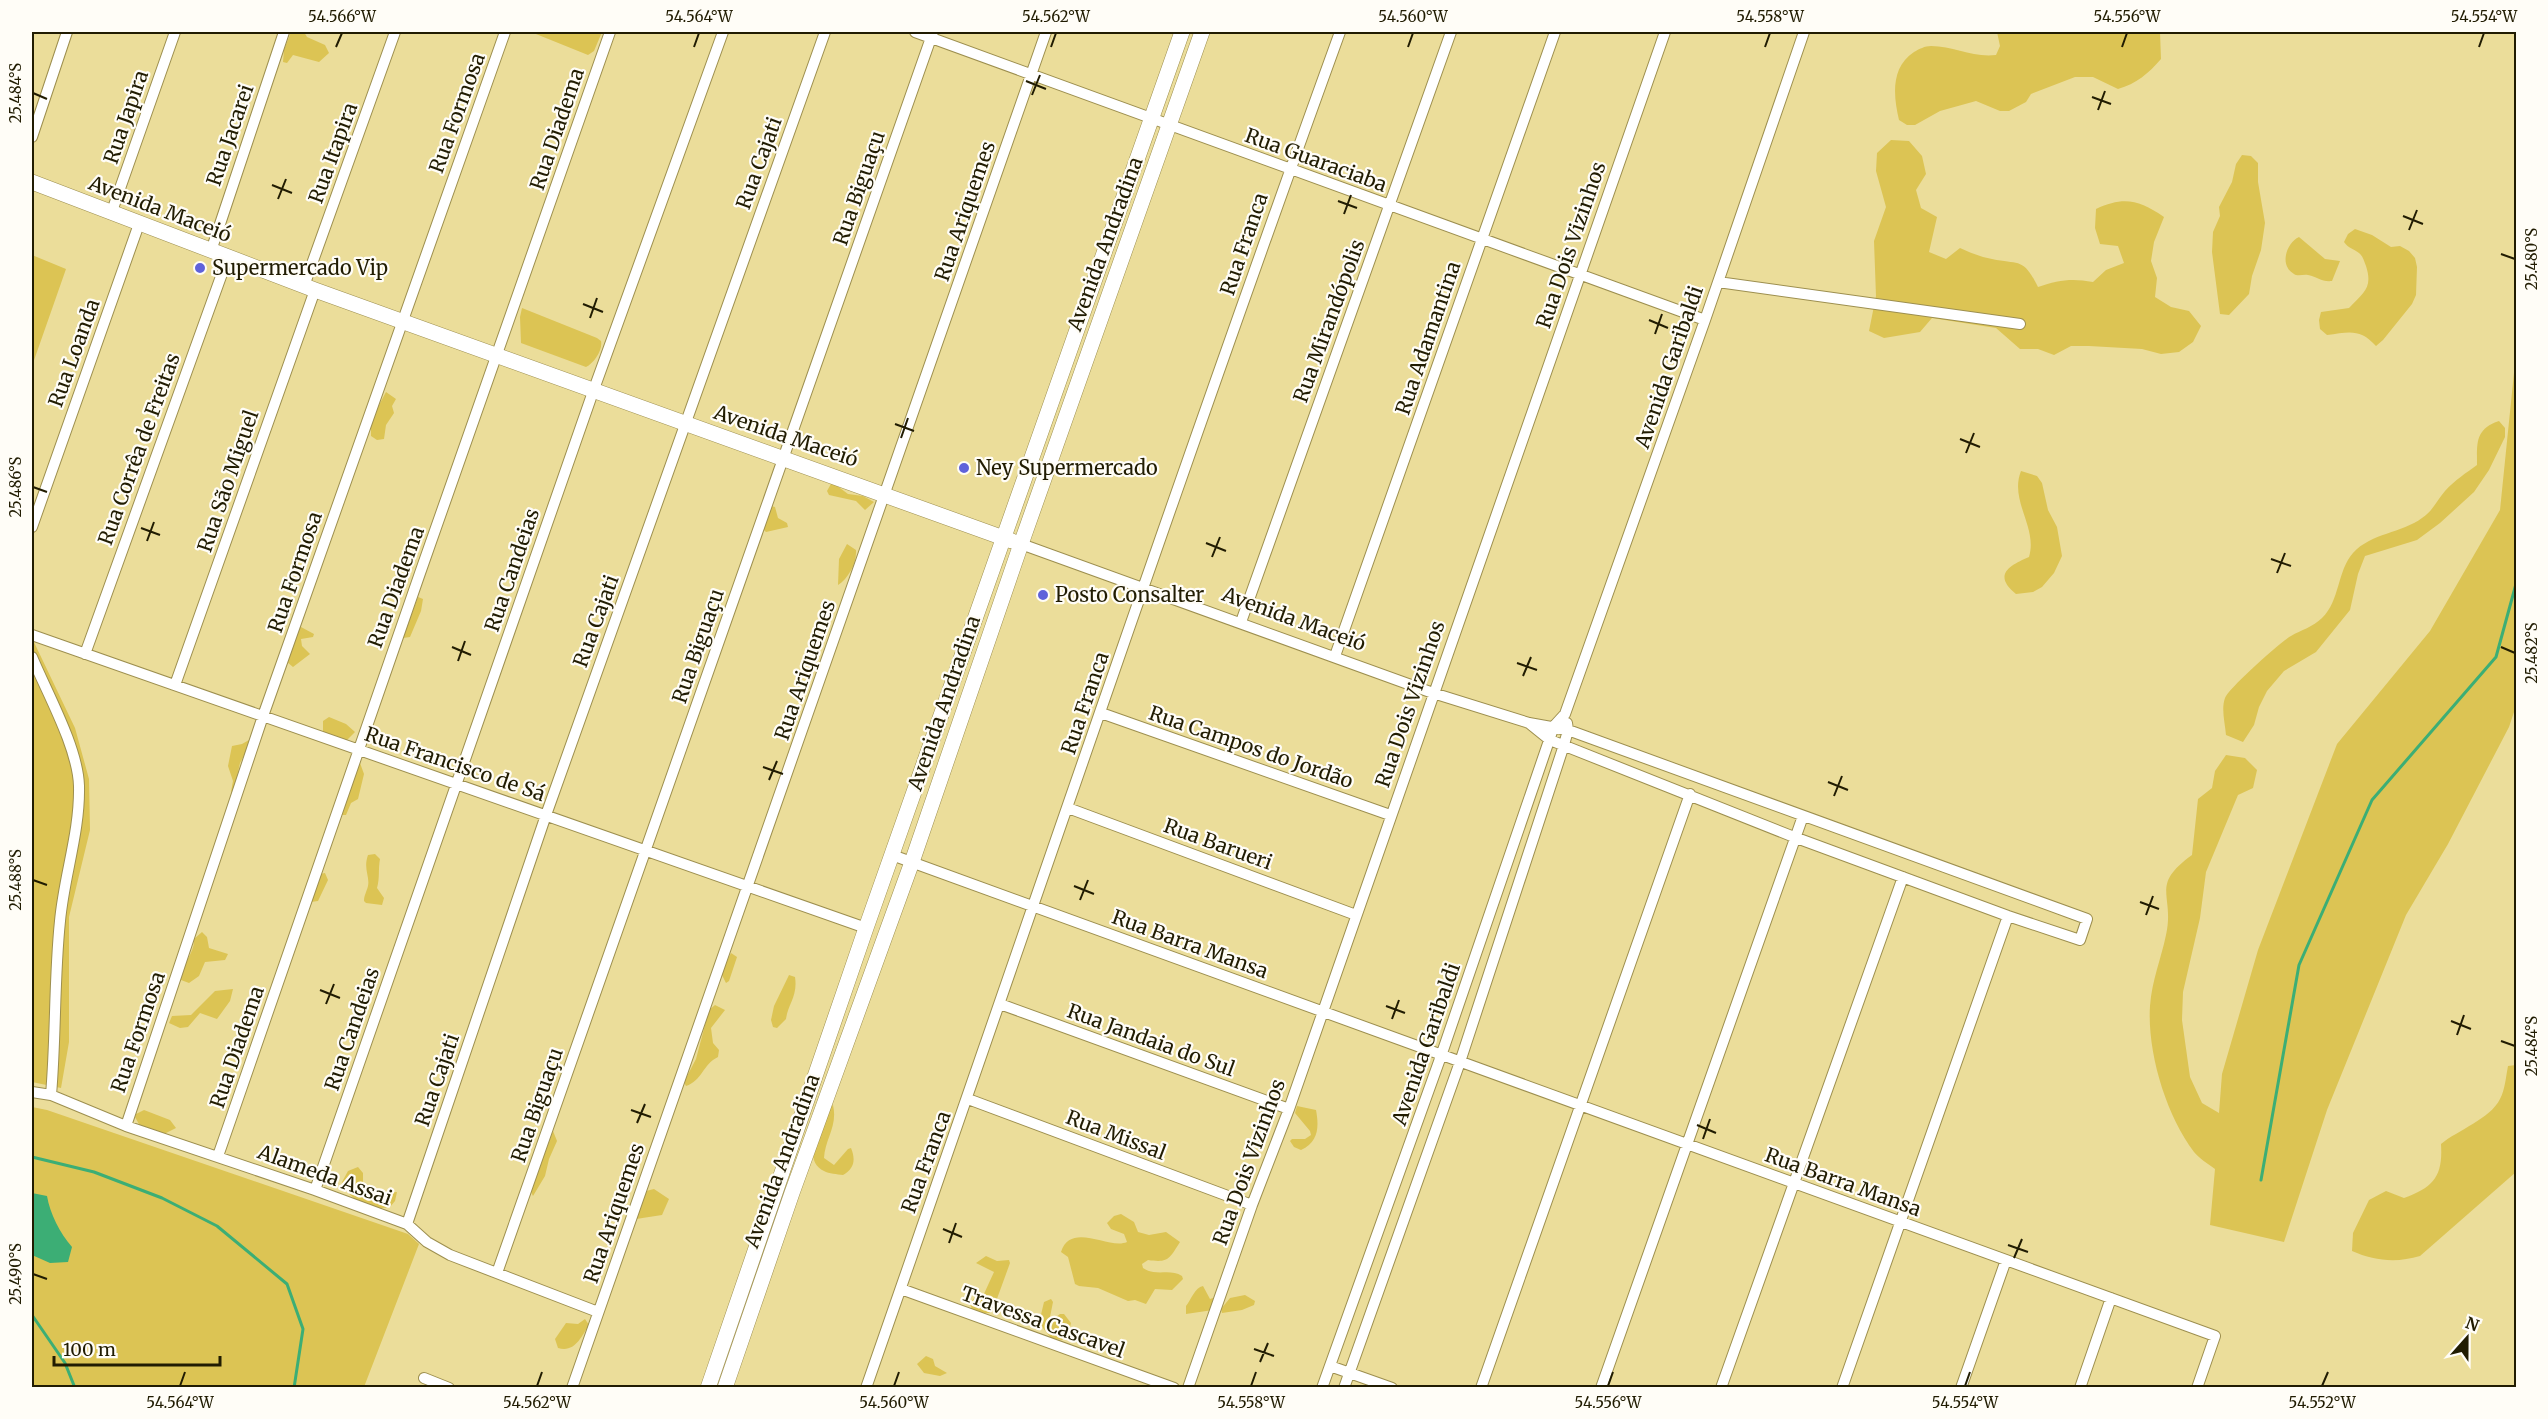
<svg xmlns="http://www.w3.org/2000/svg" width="2548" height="1419" font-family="Merriweather,serif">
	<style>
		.green { fill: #dcc454 }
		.water { fill: #3cae75 }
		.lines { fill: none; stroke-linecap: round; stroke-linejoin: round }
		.stream { stroke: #3cae75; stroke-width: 3 }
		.street-casing { stroke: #9d8f4f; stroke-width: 12 }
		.secondary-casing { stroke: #9d8f4f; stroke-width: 16 }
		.street { stroke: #fff; stroke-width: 10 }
		.secondary { stroke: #fff; stroke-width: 15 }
		.ticks { fill: none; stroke: #211c02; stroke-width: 2 }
		.poi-dot { fill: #5f62da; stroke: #fffdf7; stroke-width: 2 }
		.labels { text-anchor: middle; stroke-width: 4.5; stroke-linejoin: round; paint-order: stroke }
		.street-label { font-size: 20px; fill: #211c02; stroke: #fffdf7 }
		.poi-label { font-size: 20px; fill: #211c02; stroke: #fffdf7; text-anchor: start }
		.neatline { fill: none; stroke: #211c02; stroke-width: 2 }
		.ticks-label { font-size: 15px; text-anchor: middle; fill: #211c02 }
	</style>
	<rect width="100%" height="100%" fill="#ebdd9a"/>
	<path class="green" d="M291 32H304L307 37 325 45 329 53 319 62 293 55 287 63 283 62 284 50Z
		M531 32H602L594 51 588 55Z
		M1997 32H2160L2161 59C2149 73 2136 84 2118 89L2093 77H2075L2031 94 2026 102 2009 111H2000L1976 101 1940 111 1915 125H1907L1899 120C1893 95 1891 67 1914 52 1919 49 1925 46 1931 46 1954 46 1973 58 1996 55L2000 46Z
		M1891 140 1909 141 1922 156 1926 174 1916 190 1921 208 1937 217 1929 252 1946 259 1960 248C1971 253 1981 257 1992 259 2020 265 2023 257 2038 287 2058 280 2072 278 2093 282L2106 270 2124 263 2118 246 2100 244 2095 228 2096 209C2124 196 2139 200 2164 217L2154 242 2151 261 2157 278 2155 297 2171 307 2189 311 2201 326 2193 342 2179 352 2161 354 2142 349 2089 346H2071L2054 355 2038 349H2020L1996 328 1932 318 1920 332 1884 338 1869 331 1876 296 1874 241 1886 207 1876 171 1877 153Z
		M2242 155 2251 156 2258 163V182L2265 223 2261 250 2252 276 2249 294 2229 315 2220 314 2212 252 2213 232 2220 216 2219 207 2232 182 2236 164Z
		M2355 229 2372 235 2391 247 2400 246 2409 251 2415 258 2417 267 2416 295 2412 304 2383 340 2376 346C2360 328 2349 332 2327 335L2320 329 2319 320 2321 312 2349 308C2364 292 2373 288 2366 266 2364 261 2363 256 2359 253 2353 248 2349 249 2344 242L2348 234Z
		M2299 237 2325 259 2340 261 2332 281C2321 282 2318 277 2308 275 2303 274 2298 277 2294 274 2279 266 2286 243 2299 237Z
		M32 255 66 269 32 366Z
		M522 308 597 338 601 341C603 350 594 363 586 367L521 343 520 317Z
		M2516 353V706L2509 727 2448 844 2406 915 2327 1110 2284 1242 2210 1225 2215 1169C2208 1164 2199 1158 2194 1152 2166 1115 2147 1052 2150 1006 2152 980 2161 959 2166 935 2175 894 2149 886 2192 855L2198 799 2212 788 2215 771 2226 755 2245 758 2257 770 2253 788 2238 795 2206 872 2200 918 2183 992 2182 1020 2190 1077 2202 1103 2219 1113 2222 1074 2258 950 2337 744 2430 631 2500 510Z
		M386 392 396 399 392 406 394 413 386 425 384 439 377 440 371 436V420Z
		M2499 421 2505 428V437L2489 470 2474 492 2440 523 2417 540 2365 556 2358 574 2350 610 2316 652 2284 671 2267 691 2259 707 2254 725 2243 742 2226 735C2225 723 2221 709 2225 698 2228 689 2280 642 2291 636 2301 630 2313 627 2322 618 2340 601 2337 571 2353 553 2371 533 2402 533 2422 518 2433 511 2437 500 2445 491 2455 480 2466 473 2477 465 2477 443 2475 429 2499 421Z
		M2021 471 2037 476 2042 483 2048 510 2057 527 2062 556 2054 573 2042 587 2033 592 2016 594C1992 575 2010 565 2029 557 2038 527 2009 501 2021 471Z
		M832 482 848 494 863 496 874 502 865 510 856 501 829 495 827 491Z
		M771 506 775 507 778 518 787 523 788 527 766 532 763 529Z
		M847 544 856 550C857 563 848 579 838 585L839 559Z
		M418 597 423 599 421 611 410 637 403 638Z
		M301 627 314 634 313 637 301 639 302 646 310 654 293 667 287 662 298 628Z
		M32 638 75 728 89 779 90 830 69 917V1042L61 1088 32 1082Z
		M329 717 346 724 355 732 346 741 323 733V721Z
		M249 740 250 744 240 763 234 790 231 792 233 781 228 766 232 746 242 744Z
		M360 763 364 774 358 799 351 803 346 815H342L357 765Z
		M375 854 380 859C378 870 380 878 377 888L384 898 382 905 366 903 364 901C364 895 367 891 368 886 370 876 363 869 368 855Z
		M325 873 328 880 318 901 311 902 320 874Z
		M202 932 207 937 209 948 228 954 225 960 205 962 199 976 189 983 181 980C180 965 195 954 194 939Z
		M731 953 737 957 729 981 726 983 721 973Z
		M789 975 795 977C798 996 788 1004 786 1019L777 1028 773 1027 771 1020 774 1006Z
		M233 989 230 1001 217 1019 200 1013 188 1027 180 1028 169 1023 172 1016 191 1015 215 991Z
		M715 1005 725 1010 711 1028 713 1043 719 1050 718 1057C703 1064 702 1081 686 1086L684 1082 696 1059 709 1010Z
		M2516 1065V1172L2420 1256C2397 1263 2374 1261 2352 1251L2353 1233 2369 1200 2386 1191 2404 1198C2434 1187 2443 1176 2441 1144 2458 1130 2490 1119 2500 1099 2505 1090 2506 1076 2508 1066Z
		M833 1105C838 1126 825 1139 824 1158L834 1165 848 1149 851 1148C856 1160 854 1169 843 1175 837 1174 829 1174 824 1171 801 1160 820 1126 826 1109Z
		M1297 1106 1316 1110C1319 1126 1319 1142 1301 1150L1294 1147 1290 1141 1292 1139H1305L1311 1135 1310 1131 1295 1113Z
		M32 1107 47 1110 408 1234 419 1244 364 1387 32 1388Z
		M144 1110 170 1120 176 1128 164 1134 140 1126 135 1117 136 1114Z
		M553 1131 557 1141 549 1159 545 1176 533 1196 531 1192Z
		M358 1167 363 1173V1184C373 1192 385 1193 397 1192L395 1201 390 1207C372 1212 347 1199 342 1182L348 1171Z
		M654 1189 669 1199 662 1215 636 1219 646 1191Z
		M1121 1214 1134 1222 1138 1232 1149 1235 1166 1232 1180 1242C1169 1259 1169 1263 1148 1260L1142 1264 1143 1268C1156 1277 1170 1268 1182 1276L1183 1279 1172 1290 1155 1289 1146 1304 1135 1300 1128 1301 1098 1288 1079 1286 1075 1284 1068 1257 1061 1252C1071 1221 1109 1250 1127 1242L1124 1234 1111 1229 1107 1223 1114 1216Z
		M986 1256 997 1261 1009 1260 1010 1263 994 1307 990 1313H981L972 1310 970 1303 975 1297 983 1296 994 1272 976 1263Z
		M1203 1286 1210 1299 1213 1298 1216 1300 1213 1310 1186 1314V1306C1191 1300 1195 1287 1203 1286Z
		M1245 1295 1255 1301 1254 1305 1242 1310 1222 1313 1221 1309 1230 1298Z
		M1051 1299 1053 1302 1050 1317 1052 1320 1060 1314H1064L1071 1323 1068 1336 1062 1340 1051 1338 1039 1323 1044 1302Z
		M585 1319 589 1325C581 1337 575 1353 558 1348L555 1339 566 1323 578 1324Z
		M926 1356 933 1359 935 1366 947 1373 940 1376 924 1373 917 1364Z"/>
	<path class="water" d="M32 1193 47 1196C50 1214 60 1233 72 1247L68 1262 50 1263 32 1255Z"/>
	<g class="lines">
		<path class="stream" d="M32 1157 94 1172 162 1198 217 1226 287 1284 303 1329 294 1388
			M2261 1180 2299 965 2372 800 2496 657 2516 584
			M32 1315 65 1363 75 1388"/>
		<defs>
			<path id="street" d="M915 32 1705 320
				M32 137 67 32
				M111 214 175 32
				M211 251 284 32
				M1718 282 2020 324
				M304 286 395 32
				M32 527 139 224
				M1021 544 1433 693 1529 723 1568 730 2087 919 2080 940 2008 916 1794 837 1550 740 1529 723
				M1241 622 1451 32
				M32 635 866 928
				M85 654 228 257
				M1335 656 1555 32
				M32 657C47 693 78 748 79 786 80 832 64 876 60 921 54 979 56 1037 51 1095
				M175 685 315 290
				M1101 713 1390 815
				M1068 808 1356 915
				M892 855 2215 1336 2197 1388
				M1000 1004 1289 1109
				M32 1092 51 1095 126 1126 315 1190 407 1224 427 1242 450 1255 598 1312
				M968 1099 1252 1205
				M126 1126 263 716 505 32
				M218 1156C347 781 478 406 610 32
				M315 1190 594 389 723 32
				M407 1224 546 815 825 32
				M497 1273 933 32
				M901 1289 1174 1388
				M1330 1366 1392 1388
				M424 1378 449 1388
				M572 1388 1046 32
				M866 1388C1024 935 1177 482 1340 32
				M1188 1388 1252 1205 1289 1109 1665 32
				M1322 1388 1441 1056 1554 726 1565 714 1705 320 1804 32
				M1344 1388 1460 1062 1564 745 1568 730 1567 723
				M1481 1388 1690 794
				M1601 1388 1803 816
				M1721 1388 1903 877
				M1842 1388 2008 916
				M1961 1388 2006 1260
				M2080 1388 2111 1298"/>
			<path id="secondary" d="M32 182 315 290 1012 541
				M708 1388 866 928 1182 32
				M725 1388 792 1193 912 862 1021 544 1202 32"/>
		</defs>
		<use href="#street" class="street-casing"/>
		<use href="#secondary" class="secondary-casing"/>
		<use href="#street" class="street"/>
		<use href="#secondary" class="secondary"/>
	</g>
	<path class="ticks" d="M336 47 342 33M694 47 699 33M1051 47 1056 33M1408 47 1413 33M1765 47 1770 33M2122 47 2127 33M2479 47 2484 33M1026 81 1046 89M33 93 47 99M1032 95 1040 75M2092 97 2111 104M2098 110 2105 91M272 185 292 193M278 199 286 179M1338 201 1357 208M1344 214 1351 195M2403 216 2423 224M2409 230 2417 210M2501 254 2515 259M583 304 603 312M590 318 597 298M1649 320 1668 328M1655 334 1662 314M895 424 914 431M901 438 908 418M1960 439 1980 447M1966 453 1974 433M33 487 47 492M141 528 160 535M147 541 154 522M1206 543 1226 551M1212 557 1220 537M2271 559 2291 566M2277 573 2285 553M452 647 471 655M2501 647 2515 653M458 661 465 641M1517 663 1537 670M1523 676 1531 657M763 767 783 774M769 780 777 761M1828 782 1848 790M1834 796 1842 776M33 880 47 885M1074 886 1094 894M1080 900 1088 880M2140 902 2159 909M2146 915 2153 896M320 990 340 998M326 1004 334 984M1386 1006 1405 1013M1392 1019 1399 1000M2451 1021 2471 1029M2457 1035 2464 1015M2501 1041 2515 1046M631 1110 651 1117M637 1123 645 1104M1697 1125 1716 1133M1703 1139 1710 1119M943 1229 962 1237M949 1243 956 1223M2008 1245 2028 1252M2014 1258 2022 1239M33 1274 47 1279M1254 1349 1274 1356M1260 1362 1268 1343M180 1386 185 1372M537 1386 542 1372M894 1386 899 1372M1251 1386 1256 1372M1608 1386 1613 1372M1965 1386 1970 1372M2322 1386 2328 1372"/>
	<g class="poi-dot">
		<circle cx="200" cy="268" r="6"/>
		<circle cx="964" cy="468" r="6"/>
		<circle cx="1043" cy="595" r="6"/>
	</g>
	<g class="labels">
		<g class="street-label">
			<text transform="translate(457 113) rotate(-70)" y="7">Rua Formosa</text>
			<text transform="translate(126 117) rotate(-71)" y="7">Rua Japira</text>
			<text transform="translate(557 129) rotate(-71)" y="7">Rua Diadema</text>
			<text transform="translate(230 135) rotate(-71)" y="7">Rua Jacarei</text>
			<text transform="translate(333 153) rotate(-70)" y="7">Rua Itapira</text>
			<text transform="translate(1316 160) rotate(20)" y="7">Rua Guaraciaba</text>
			<text transform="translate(759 163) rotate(-70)" y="7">Rua Cajati</text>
			<text transform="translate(859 188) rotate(-71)" y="7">Rua Biguaçu</text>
			<text transform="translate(160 209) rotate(21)" y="7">Avenida Maceió</text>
			<text transform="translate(965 211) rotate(-71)" y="7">Rua Ariquemes</text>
			<text transform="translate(1105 244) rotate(-70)" y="7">Avenida Andradina</text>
			<text transform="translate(1244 244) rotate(-71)" y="7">Rua Franca</text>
			<text transform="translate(1571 245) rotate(-71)" y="7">Rua Dois Vizinhos</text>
			<text transform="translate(1329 321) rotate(-70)" y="7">Rua Mirandópolis</text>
			<text transform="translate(1428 338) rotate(-71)" y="7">Rua Adamantina</text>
			<text transform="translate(74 353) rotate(-70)" y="7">Rua Loanda</text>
			<text transform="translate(1669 367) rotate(-71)" y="7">Avenida Garibaldi</text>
			<text transform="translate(786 436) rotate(19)" y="7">Avenida Maceió</text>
			<text transform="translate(139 449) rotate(-70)" y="7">Rua Corrêa de Freitas</text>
			<text transform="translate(228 481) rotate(-71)" y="7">Rua São Miguel</text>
			<text transform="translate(512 570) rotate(-71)" y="7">Rua Candeias</text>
			<text transform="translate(295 572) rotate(-71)" y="7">Rua Formosa</text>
			<text transform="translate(396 587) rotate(-70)" y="7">Rua Diadema</text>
			<text transform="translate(1294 619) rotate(20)" y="7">Avenida Maceió</text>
			<text transform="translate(596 621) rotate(-70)" y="7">Rua Cajati</text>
			<text transform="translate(698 646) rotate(-71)" y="7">Rua Biguaçu</text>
			<text transform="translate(805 670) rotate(-71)" y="7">Rua Ariquemes</text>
			<text transform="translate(944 703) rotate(-71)" y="7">Avenida Andradina</text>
			<text transform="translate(1085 703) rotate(-71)" y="7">Rua Franca</text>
			<text transform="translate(1410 704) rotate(-71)" y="7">Rua Dois Vizinhos</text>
			<text transform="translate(1251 747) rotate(19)" y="7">Rua Campos do Jordão</text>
			<text transform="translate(455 764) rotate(19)" y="7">Rua Francisco de Sá</text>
			<text transform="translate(1218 844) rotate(20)" y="7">Rua Barueri</text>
			<text transform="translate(1190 944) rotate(20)" y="7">Rua Barra Mansa</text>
			<text transform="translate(352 1029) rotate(-71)" y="7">Rua Candeias</text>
			<text transform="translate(138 1032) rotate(-71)" y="7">Rua Formosa</text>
			<text transform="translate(1151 1040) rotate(20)" y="7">Rua Jandaia do Sul</text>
			<text transform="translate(1426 1044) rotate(-71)" y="7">Avenida Garibaldi</text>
			<text transform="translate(237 1047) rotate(-71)" y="7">Rua Diadema</text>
			<text transform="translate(437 1080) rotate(-71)" y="7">Rua Cajati</text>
			<text transform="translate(537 1105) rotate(-71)" y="7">Rua Biguaçu</text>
			<text transform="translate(1116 1135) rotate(21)" y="7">Rua Missal</text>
			<text transform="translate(782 1161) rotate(-70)" y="7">Avenida Andradina</text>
			<text transform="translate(926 1162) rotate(-70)" y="7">Rua Franca</text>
			<text transform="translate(1249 1162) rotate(-70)" y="7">Rua Dois Vizinhos</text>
			<text transform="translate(325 1175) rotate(20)" y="7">Alameda Assai</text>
			<text transform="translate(1843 1182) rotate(20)" y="7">Rua Barra Mansa</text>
			<text transform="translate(614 1213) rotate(-71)" y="7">Rua Ariquemes</text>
			<text transform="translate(1043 1322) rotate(20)" y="7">Travessa Cascavel</text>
		</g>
		<g class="poi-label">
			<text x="212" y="275">Supermercado Vip</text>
			<text x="976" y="475">Ney Supermercado</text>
			<text x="1055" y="602">Posto Consalter</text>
		</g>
	</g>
	<rect width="2548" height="1419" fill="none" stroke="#fffdf7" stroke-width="66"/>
	<g transform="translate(2467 1338) rotate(21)" stroke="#fffdf7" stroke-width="4.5" paint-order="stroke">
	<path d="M0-4.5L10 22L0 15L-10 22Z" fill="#211c02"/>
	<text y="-9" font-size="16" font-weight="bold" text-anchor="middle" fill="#211c02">N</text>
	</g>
	<path d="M54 1356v9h166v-9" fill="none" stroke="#211c02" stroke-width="3"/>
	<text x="63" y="1356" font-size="18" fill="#211c02" stroke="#fffdf7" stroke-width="4.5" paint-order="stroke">100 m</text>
	<rect x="33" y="33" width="2482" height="1353" class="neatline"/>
	<g class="ticks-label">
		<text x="342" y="22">54.566°W</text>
		<text x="699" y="22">54.564°W</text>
		<text x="1056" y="22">54.562°W</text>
		<text x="1413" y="22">54.560°W</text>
		<text x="1770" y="22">54.558°W</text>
		<text x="2127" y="22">54.556°W</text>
		<text x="2484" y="22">54.554°W</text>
		<text transform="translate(16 93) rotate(-90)" y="5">25.484°S</text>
		<text transform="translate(2532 259) rotate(-90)" y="5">25.480°S</text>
		<text transform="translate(16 487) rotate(-90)" y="5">25.486°S</text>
		<text transform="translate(2532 653) rotate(-90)" y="5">25.482°S</text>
		<text transform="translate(16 880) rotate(-90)" y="5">25.488°S</text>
		<text transform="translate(2532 1046) rotate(-90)" y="5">25.484°S</text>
		<text transform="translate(16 1274) rotate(-90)" y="5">25.490°S</text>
		<text x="180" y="1408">54.564°W</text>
		<text x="537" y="1408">54.562°W</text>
		<text x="894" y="1408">54.560°W</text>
		<text x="1251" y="1408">54.558°W</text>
		<text x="1608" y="1408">54.556°W</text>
		<text x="1965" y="1408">54.554°W</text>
		<text x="2322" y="1408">54.552°W</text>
	</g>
</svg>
